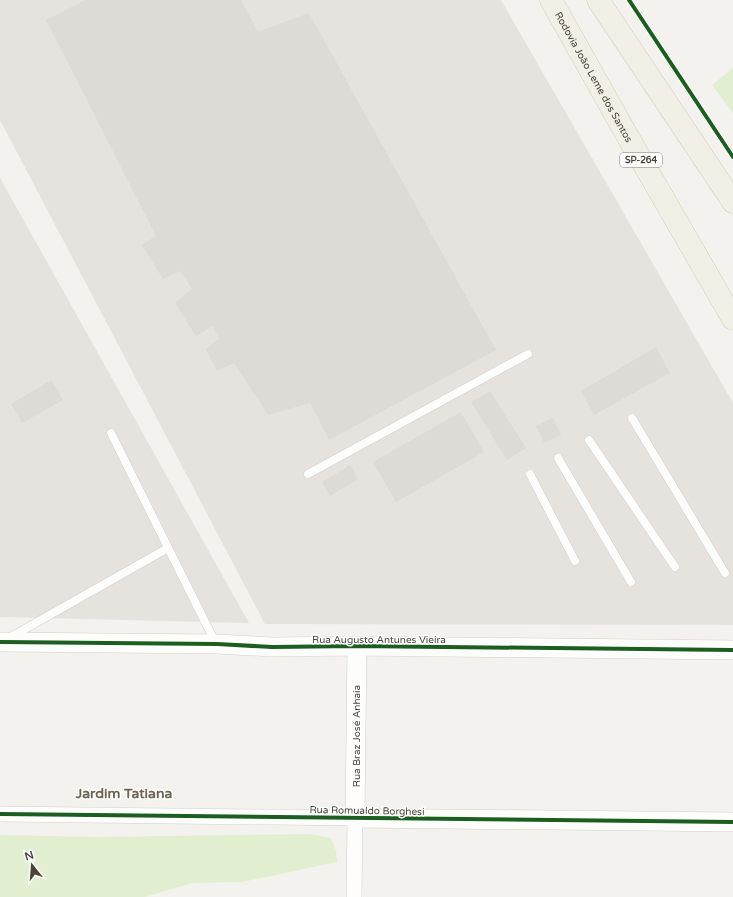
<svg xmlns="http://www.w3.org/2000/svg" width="733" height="897" font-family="'Varela Round',sans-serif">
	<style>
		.industrial { fill: #e6e2de }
		.green { fill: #e1eecf }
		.building { fill: #dedbd6 }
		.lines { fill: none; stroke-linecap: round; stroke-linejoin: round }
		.service-casing { stroke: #d2d0cb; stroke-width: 9 }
		.minor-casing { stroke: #d2d0cb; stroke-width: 16 }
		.tertiary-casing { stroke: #d2d0cb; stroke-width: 20 }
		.primary-casing { stroke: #d6cebb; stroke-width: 23 }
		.service { stroke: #fdfdfc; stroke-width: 8 }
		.minor { stroke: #fdfdfc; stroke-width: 15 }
		.tertiary { stroke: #fdfdfc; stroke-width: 19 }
		.primary { stroke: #f2efe6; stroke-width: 22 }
		.cycleway-casing { stroke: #fff; stroke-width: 6 }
		.cycleway { stroke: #1b5e20; stroke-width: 4 }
		.labels { text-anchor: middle; stroke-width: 3; stroke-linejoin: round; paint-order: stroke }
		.shield { fill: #fff; stroke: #817c74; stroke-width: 1 }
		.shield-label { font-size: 9px; font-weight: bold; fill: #4b4439 }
		.street-label { font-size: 10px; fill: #4b4439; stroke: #fff }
		.district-label { font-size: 14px; font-weight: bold; fill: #6e6250; stroke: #fff }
	</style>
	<rect width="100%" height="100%" fill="#f4f2ee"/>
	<path class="industrial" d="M0 0H501L733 403V625L265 624 0 120Z
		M0 178 249 623 0 617Z"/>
	<path class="green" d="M733 68V113L712 85Z
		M310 834 331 838 336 851 337 862 242 882 192 883 145 897H0V835L97 837Z"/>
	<path class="building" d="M85 0H241L258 32 309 13 496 350 329 440 310 403 268 415 234 363 217 371 206 349 219 339 213 326 196 336 175 303 192 289 180 271 163 279 142 245 156 236 46 20Z
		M656 347 670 373 594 415 581 391Z
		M51 380 63 400 22 423 11 404Z
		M490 391 526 448 507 460 471 402Z
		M461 412 484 452 396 502 373 462Z
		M553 418 561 435 544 443 536 426Z
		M350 465 358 479 330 496 322 482Z"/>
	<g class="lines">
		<defs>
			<path id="service" d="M632 418 725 573
				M111 433 216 644
				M589 440 675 567
				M558 458 631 582
				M308 474 528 354
				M530 474 575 561
				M9 638 168 548"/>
			<path id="minor" d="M0 814 355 818 354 897"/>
			<path id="tertiary" d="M0 642 217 644 272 647 357 646 733 650
				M357 646 355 818 733 822"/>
			<g id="primary">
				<path id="s1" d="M551 0 624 130 733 319"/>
				<path d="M598 0 733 202"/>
			</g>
		</defs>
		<use href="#service" class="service-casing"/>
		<use href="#minor" class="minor-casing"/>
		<use href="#tertiary" class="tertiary-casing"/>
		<use href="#primary" class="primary-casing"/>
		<use href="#service" class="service"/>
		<use href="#minor" class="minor"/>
		<use href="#tertiary" class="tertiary"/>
		<use href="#primary" class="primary"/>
		<defs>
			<path id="cycleway" d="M629 0 733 157
				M0 642 217 644 272 647 357 646 733 650
				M0 814 733 822"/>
		</defs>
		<use href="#cycleway" class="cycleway-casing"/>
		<use href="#cycleway" class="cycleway"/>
	</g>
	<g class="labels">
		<rect class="shield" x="620" y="153" width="42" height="14" rx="3"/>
		<g class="shield-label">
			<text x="641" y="163">SP-264</text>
		</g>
		<g class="street-label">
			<text dy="4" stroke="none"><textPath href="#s1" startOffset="88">Rodovia João Leme dos Santos</textPath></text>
			<text x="379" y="643">Rua Augusto Antunes Vieira</text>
			<text transform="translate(356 736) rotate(-90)" y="4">Rua Braz José Anhaia</text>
			<text transform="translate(367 810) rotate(1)" y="4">Rua Romualdo Borghesi</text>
		</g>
		<g class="district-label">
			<text x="124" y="798">Jardim Tatiana</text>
		</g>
	</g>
	<g transform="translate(32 865) rotate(343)" stroke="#ffffff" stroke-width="3" paint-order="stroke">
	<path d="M0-3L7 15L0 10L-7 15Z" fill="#4b4439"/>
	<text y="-6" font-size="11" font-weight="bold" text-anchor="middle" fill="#4b4439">N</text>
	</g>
</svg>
